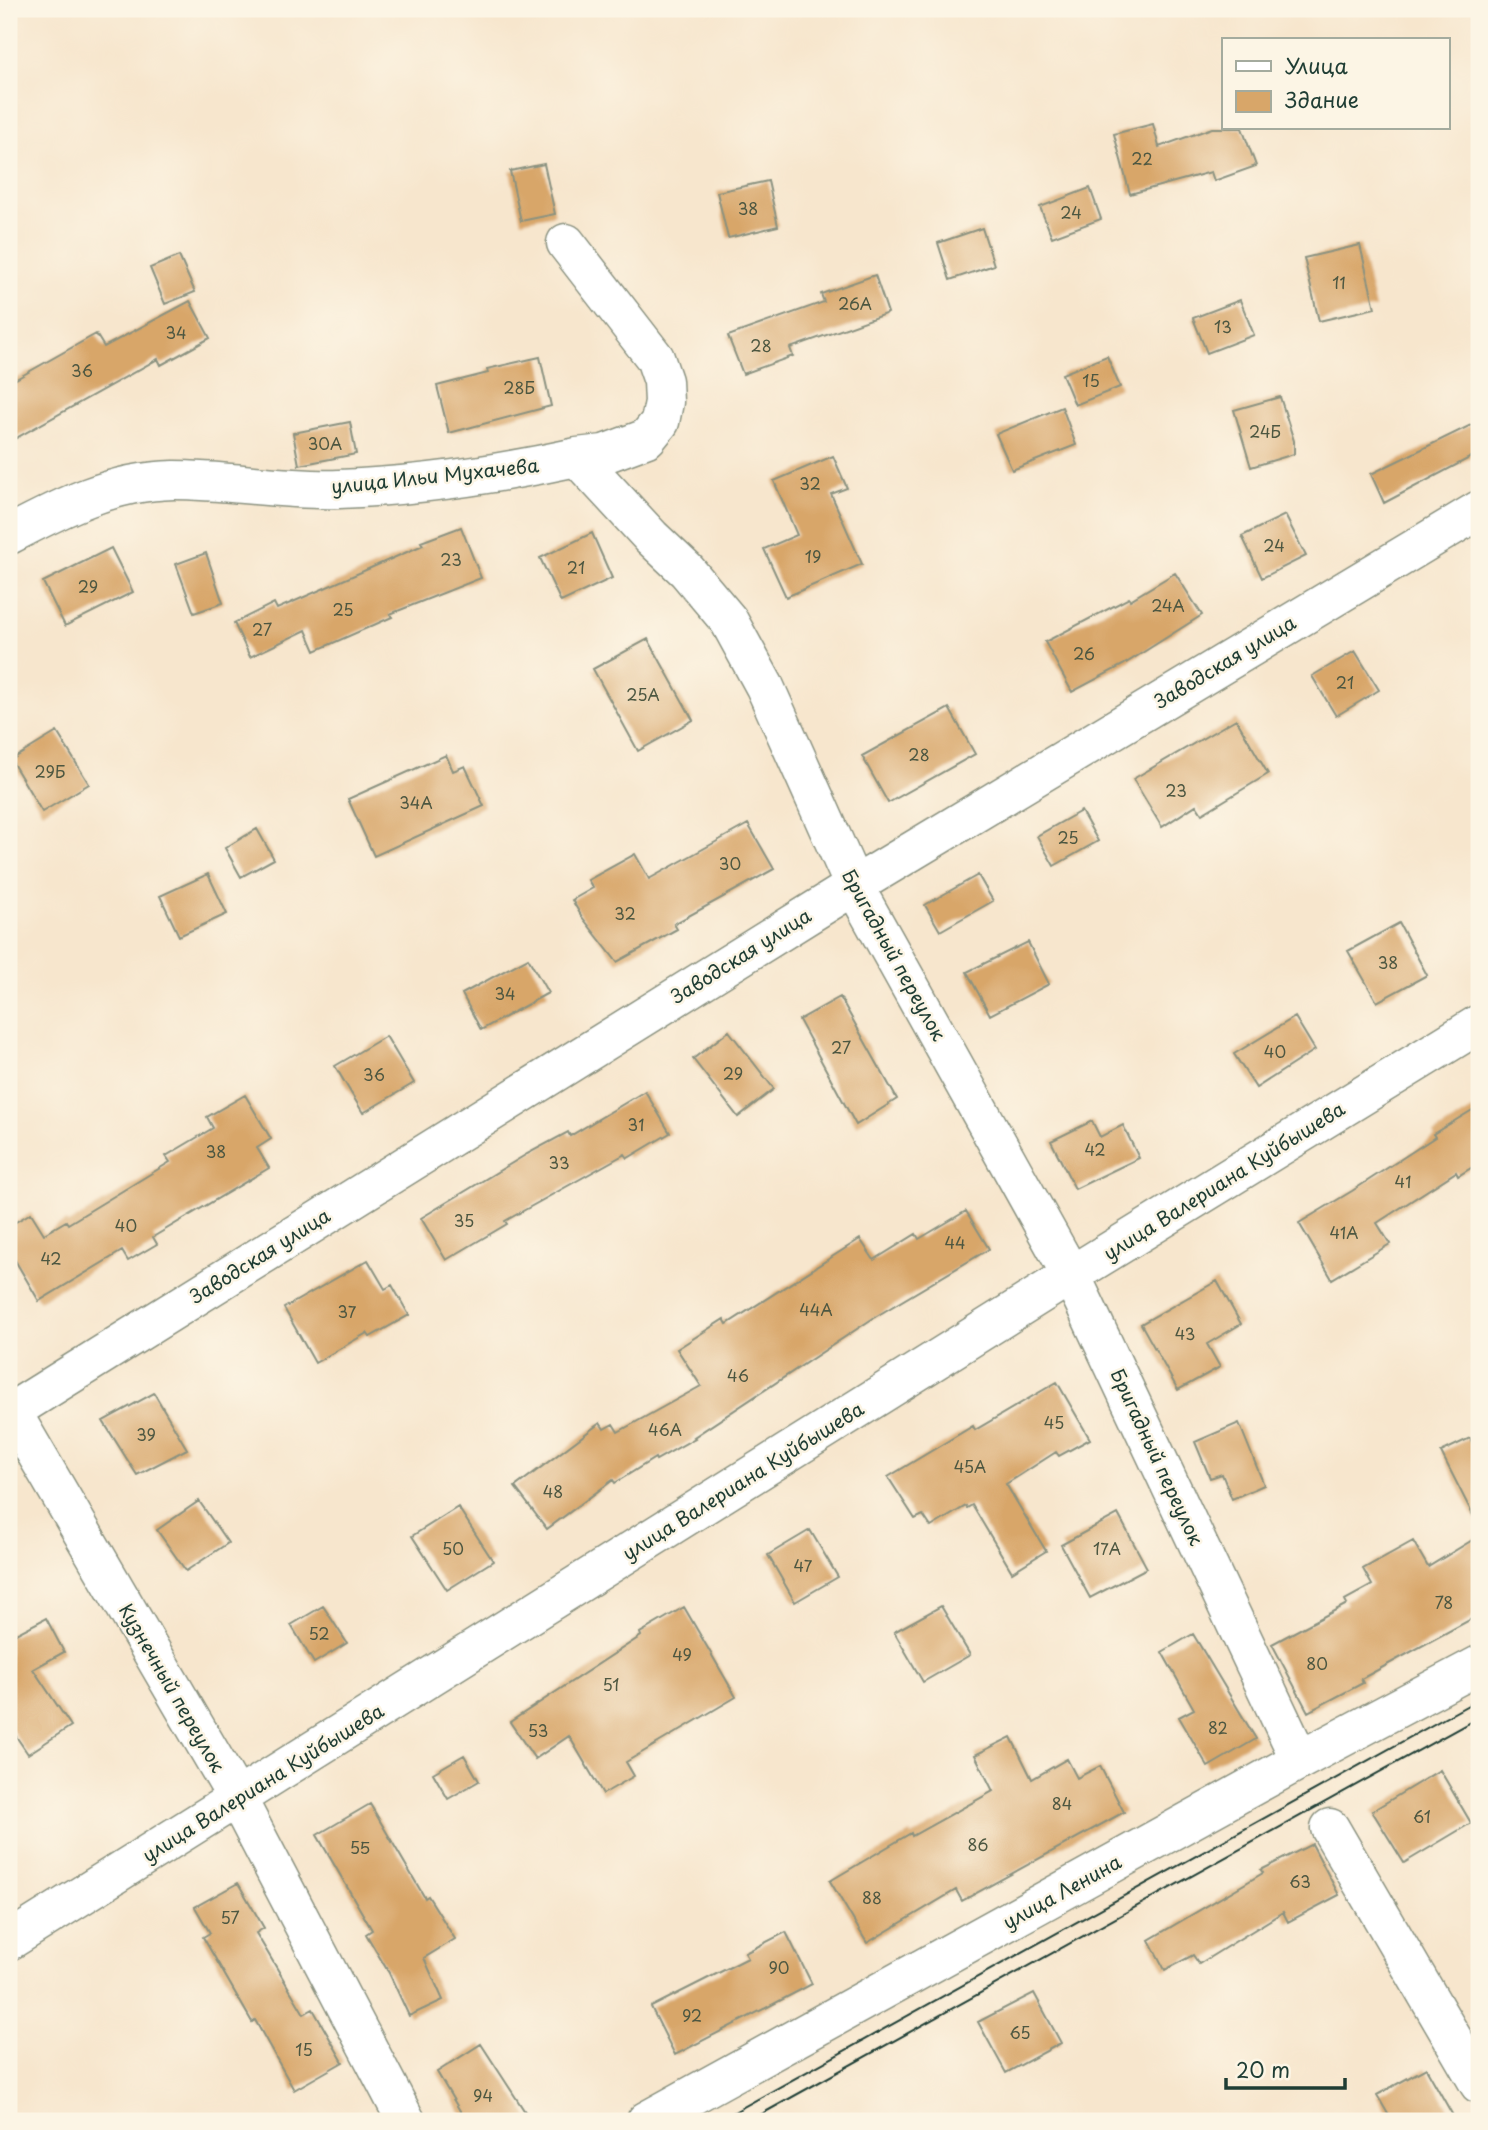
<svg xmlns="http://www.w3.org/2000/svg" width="1488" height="2130" font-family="'Playpen Sans',sans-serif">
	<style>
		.building { fill: #d8a669 }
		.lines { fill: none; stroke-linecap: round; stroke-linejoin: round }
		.minor-casing { stroke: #8b9280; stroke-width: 41 }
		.minor { stroke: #fff; stroke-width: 38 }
		.tram { stroke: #1f3d34; stroke-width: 2 }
		.labels { text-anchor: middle; stroke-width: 5; stroke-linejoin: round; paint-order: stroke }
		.number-label { font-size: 16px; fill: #4d5741 }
		.street-label { font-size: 19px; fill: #1f3d34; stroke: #fcf5e5 }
	</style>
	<rect width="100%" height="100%" fill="#fcf5e5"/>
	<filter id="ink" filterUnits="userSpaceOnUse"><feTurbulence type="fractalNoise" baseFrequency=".0143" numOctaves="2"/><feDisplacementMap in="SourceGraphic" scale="14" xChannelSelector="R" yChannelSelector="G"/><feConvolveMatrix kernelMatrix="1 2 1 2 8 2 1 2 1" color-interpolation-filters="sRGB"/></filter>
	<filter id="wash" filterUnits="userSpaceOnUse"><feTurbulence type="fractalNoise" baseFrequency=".00686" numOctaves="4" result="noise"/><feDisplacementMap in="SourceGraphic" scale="28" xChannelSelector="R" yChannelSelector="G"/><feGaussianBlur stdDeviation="1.57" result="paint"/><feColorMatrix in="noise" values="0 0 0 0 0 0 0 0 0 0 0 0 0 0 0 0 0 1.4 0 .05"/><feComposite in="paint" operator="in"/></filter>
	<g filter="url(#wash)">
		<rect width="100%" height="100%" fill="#f7e6cd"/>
		<g id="blocks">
			<path class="building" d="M1153 124 1159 147 1212 128H1242L1256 166 1214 181 1211 172 1130 194 1114 134Z
				M544 164 555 214 521 221 510 171Z
				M768 181 778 226 728 238 717 192Z
				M1090 188 1101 219 1052 237 1040 207Z
				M982 228 994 265 950 280 938 243Z
				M1360 245 1375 308 1319 321 1304 258Z
				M179 256 195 292 165 304 150 268Z
				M875 275 888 313 790 348 793 356 743 374 728 336 824 302 821 294Z
				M1240 300 1254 335 1207 353 1193 318Z
				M190 301 210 338 161 365 158 359 9 442V383L96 334 104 347Z
				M1107 356 1120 387 1075 405 1062 374Z
				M540 357 551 406 449 433 437 386 488 373 487 369Z
				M1280 397 1294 441V454L1251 467 1234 410Z
				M1062 407 1076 445 1012 470 996 434Z
				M1479 421V453L1384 503 1371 474Z
				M350 422 356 454 299 465 293 433Z
				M833 456 847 488 831 494 862 564 786 597 764 549 797 535 774 481Z
				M1285 515 1306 556 1262 578 1242 536Z
				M461 527 481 578 390 614 392 617 315 651 306 630 250 657 234 623 274 603 277 609 423 545 421 542Z
				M592 533 612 578 561 602 540 558Z
				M111 548 133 592 65 626 43 582Z
				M206 553 223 603 194 613 176 564Z
				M1175 573 1202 615 1123 665 1072 692 1045 642 1129 598 1130 600Z
				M648 639 693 720 638 751 593 669Z
				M1355 651 1379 690 1336 716 1312 676Z
				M949 708 975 754 888 803 862 756Z
				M1236 719 1268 774 1202 814 1196 805 1162 827 1133 779Z
				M57 732 89 784 42 812 11 760Z
				M446 755 453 771 465 766 484 806 374 856 348 799Z
				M1081 811 1098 841 1054 866 1037 836Z
				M748 824 774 869 674 924 677 929 617 962 582 917 572 900 593 888 588 880 635 854 649 879Z
				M257 829 274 859 241 877 225 848Z
				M208 874 227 914 179 936 160 896Z
				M978 875 993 901 940 931 925 905Z
				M1399 923 1427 975 1377 1002 1348 951Z
				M1028 942 1049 984 990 1015 967 972Z
				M528 958 548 993 481 1030 462 994Z
				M840 997 897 1099 856 1125 799 1020Z
				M1295 1017 1315 1050 1256 1088 1234 1054Z
				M729 1031 774 1089 738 1117 693 1059Z
				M386 1036 414 1083 363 1113 335 1066Z
				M645 1091 670 1133 628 1158 625 1154 505 1221 507 1224 446 1260 421 1218 527 1154 568 1132 570 1136Z
				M245 1095 271 1139 257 1148 269 1168 153 1237 157 1244 128 1261 122 1251 39 1301 9 1250V1226L31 1213 44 1234 66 1221 68 1224 170 1162 166 1156 213 1128 207 1117Z
				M1479 1106V1163L1458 1176 1456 1172 1377 1223 1390 1244 1332 1279 1299 1223 1352 1191 1435 1137 1433 1134Z
				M1092 1121 1100 1137 1123 1125 1139 1158 1075 1189 1051 1141Z
				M966 1211 989 1249 875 1317 694 1437 695 1438 656 1460 655 1458 615 1483 613 1480 547 1529 515 1487 600 1423 604 1429 613 1424 618 1432 701 1386 677 1349 724 1319 727 1324 860 1239 874 1260 916 1234 919 1239Z
				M368 1260 385 1289 392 1285 409 1315 370 1337 367 1333 315 1363 284 1308Z
				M1217 1281 1241 1324 1207 1344 1220 1367 1178 1390 1141 1324Z
				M1057 1382 1090 1439 1059 1456 1056 1452 1006 1484 1046 1551 1012 1572 972 1505 967 1508 966 1506 931 1527 923 1515 915 1519 888 1477 973 1426 975 1430Z
				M154 1393 187 1449 137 1475 103 1421Z
				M1239 1423 1264 1485 1232 1499 1222 1474 1210 1478 1195 1442Z
				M1470 1438 1479 1456V1527L1441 1452Z
				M199 1501 228 1543 186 1571 157 1530Z
				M458 1507 493 1561 447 1590 412 1536Z
				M1118 1514 1147 1568 1090 1598 1061 1545Z
				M810 1530 838 1577 795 1602 768 1555Z
				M1479 1536V1615L1361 1679 1363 1683 1308 1712 1272 1644 1347 1604 1345 1600 1372 1585 1363 1569 1413 1541 1428 1567Z
				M323 1606 347 1643 314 1663 291 1625Z
				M941 1606 970 1655 923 1682 894 1632Z
				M684 1607 736 1697 626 1762 634 1776 603 1794 569 1736 535 1759 510 1722 641 1636 640 1633Z
				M46 1618 64 1652 33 1669 71 1726 28 1754 9 1726V1632L12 1636Z
				M1193 1634 1256 1739 1208 1767 1179 1717 1194 1709 1162 1652Z
				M1011 1737 1032 1779 1067 1759 1077 1778 1100 1766 1124 1812 962 1901 956 1890 867 1943 830 1881 911 1833 912 1836 993 1791 975 1755Z
				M464 1755 479 1781 448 1799 433 1773Z
				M1440 1770 1471 1823 1404 1863 1372 1811Z
				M370 1804 425 1898 428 1896 455 1939 424 1958 443 2000 409 2016 389 1973 366 1934 372 1930 317 1835Z
				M1312 1844 1339 1895 1288 1922 1283 1912 1199 1964 1193 1955 1165 1970 1149 1940 1263 1873 1261 1870Z
				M238 1883 264 1928 256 1933 304 2014 313 2009 343 2062 294 2090 255 2020 252 2022 203 1937 210 1933 195 1907Z
				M786 1932 812 1984 675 2055 651 2007 748 1958 745 1953Z
				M1034 1993 1061 2043 1006 2073 978 2022Z
				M481 2044 531 2121H466L437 2072Z
				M1426 2068 1456 2121H1392L1377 2095Z"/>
		</g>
	</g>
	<g filter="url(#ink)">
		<use href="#blocks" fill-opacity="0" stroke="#8b9280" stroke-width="2"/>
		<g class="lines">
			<defs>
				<path id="minor" d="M566 243 655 358 663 381 664 402 660 422 647 438 604 454 577 457 651 537 687 571 729 621 765 687 854 886 1071 1275 1300 1760
					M9 535C62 507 112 481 174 480 229 480 284 491 339 489 419 486 499 474 577 457
					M9 1407 238 1800 406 2121
					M9 1413 854 886 1479 510
					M1330 1828 1479 2084
					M9 1941 1071 1275 1479 1024
					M646 2121 1300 1760 1479 1665"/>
			</defs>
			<use href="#minor" class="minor-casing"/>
			<use href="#minor" class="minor"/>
			<path class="tram" d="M718 2121 1479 1699
				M749 2121 1479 1717"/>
		</g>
	</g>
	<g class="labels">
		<g class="number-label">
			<text x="1142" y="165">22</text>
			<text x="748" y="215">38</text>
			<text x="1071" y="219">24</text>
			<text x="1339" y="289">11</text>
			<text x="855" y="310">26А</text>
			<text x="1223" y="333">13</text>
			<text x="176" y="339">34</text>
			<text x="761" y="352">28</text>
			<text x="82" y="377">36</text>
			<text x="1091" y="387">15</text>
			<text x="519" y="394">28Б</text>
			<text x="1265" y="438">24Б</text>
			<text x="325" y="450">30А</text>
			<text x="810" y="490">32</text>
			<text x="1274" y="552">24</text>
			<text x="813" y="563">19</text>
			<text x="451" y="566">23</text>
			<text x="576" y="574">21</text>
			<text x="88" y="593">29</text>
			<text x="1168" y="612">24А</text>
			<text x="343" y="616">25</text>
			<text x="262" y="636">27</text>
			<text x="1084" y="660">26</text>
			<text x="1345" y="689">21</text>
			<text x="643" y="701">25А</text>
			<text x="919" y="761">28</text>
			<text x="50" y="778">29Б</text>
			<text x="1176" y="797">23</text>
			<text x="416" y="809">34А</text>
			<text x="1068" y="844">25</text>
			<text x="730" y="870">30</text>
			<text x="625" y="920">32</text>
			<text x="1388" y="969">38</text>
			<text x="505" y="1000">34</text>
			<text x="841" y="1054">27</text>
			<text x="1275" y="1058">40</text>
			<text x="733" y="1080">29</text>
			<text x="374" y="1081">36</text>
			<text x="636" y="1131">31</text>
			<text x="1095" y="1156">42</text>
			<text x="216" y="1158">38</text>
			<text x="559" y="1169">33</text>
			<text x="1403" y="1188">41</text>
			<text x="464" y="1227">35</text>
			<text x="126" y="1232">40</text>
			<text x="1344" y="1239">41А</text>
			<text x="955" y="1249">44</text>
			<text x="51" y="1265">42</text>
			<text x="816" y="1316">44А</text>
			<text x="347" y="1318">37</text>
			<text x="1185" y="1340">43</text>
			<text x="738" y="1382">46</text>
			<text x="1054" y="1429">45</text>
			<text x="665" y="1436">46А</text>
			<text x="146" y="1441">39</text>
			<text x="970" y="1473">45А</text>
			<text x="553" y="1498">48</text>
			<text x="453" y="1555">50</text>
			<text x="1107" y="1555">17А</text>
			<text x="803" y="1572">47</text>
			<text x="1444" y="1609">78</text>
			<text x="319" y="1640">52</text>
			<text x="682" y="1661">49</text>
			<text x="1317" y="1670">80</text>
			<text x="611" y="1691">51</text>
			<text x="1218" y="1734">82</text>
			<text x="538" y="1737">53</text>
			<text x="1062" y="1810">84</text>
			<text x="1422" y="1823">61</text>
			<text x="978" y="1851">86</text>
			<text x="360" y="1854">55</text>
			<text x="1300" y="1888">63</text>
			<text x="872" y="1904">88</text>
			<text x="230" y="1924">57</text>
			<text x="779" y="1974">90</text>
			<text x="692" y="2022">92</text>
			<text x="1020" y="2039">65</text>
			<text x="304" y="2056">15</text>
			<text x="483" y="2102">94</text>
		</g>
		<g class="street-label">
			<text transform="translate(435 476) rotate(-6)" y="7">улица Ильи Мухачева</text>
			<text transform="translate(1225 662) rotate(-31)" y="7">Заводская улица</text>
			<text transform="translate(894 955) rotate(61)" y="7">Бригадный переулок</text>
			<text transform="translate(741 956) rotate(-32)" y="7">Заводская улица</text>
			<text transform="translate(1224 1181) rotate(-32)" y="7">улица Валериана Куйбышева</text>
			<text transform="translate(260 1256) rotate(-32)" y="7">Заводская улица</text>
			<text transform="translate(1157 1457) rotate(65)" y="7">Бригадный переулок</text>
			<text transform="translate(743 1481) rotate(-32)" y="7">улица Валериана Куйбышева</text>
			<text transform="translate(172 1688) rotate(60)" y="7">Кузнечный переулок</text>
			<text transform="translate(263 1783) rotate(-32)" y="7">улица Валериана Куйбышева</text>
			<text transform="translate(1062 1892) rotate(-29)" y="7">улица Ленина</text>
		</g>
	</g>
	<rect width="1488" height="2130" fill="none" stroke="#fcf5e5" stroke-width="35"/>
	<rect x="1222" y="38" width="228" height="91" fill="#fcf5e5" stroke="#a4ab9e" stroke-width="2"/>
	<rect x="1236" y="61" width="35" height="10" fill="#ffffff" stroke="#a4ab9e" stroke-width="2"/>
	<text x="1285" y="74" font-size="21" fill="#1f3d34">Улица</text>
	<rect x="1236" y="91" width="35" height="21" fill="#d8a669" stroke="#a4ab9e" stroke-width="2"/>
	<text x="1285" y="108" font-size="21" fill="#1f3d34">Здание</text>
	<path d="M1226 2078v10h119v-10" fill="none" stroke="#1f3d34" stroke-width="3.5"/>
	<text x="1236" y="2078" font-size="21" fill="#1f3d34" stroke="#fcf5e5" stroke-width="5" paint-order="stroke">20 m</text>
</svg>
